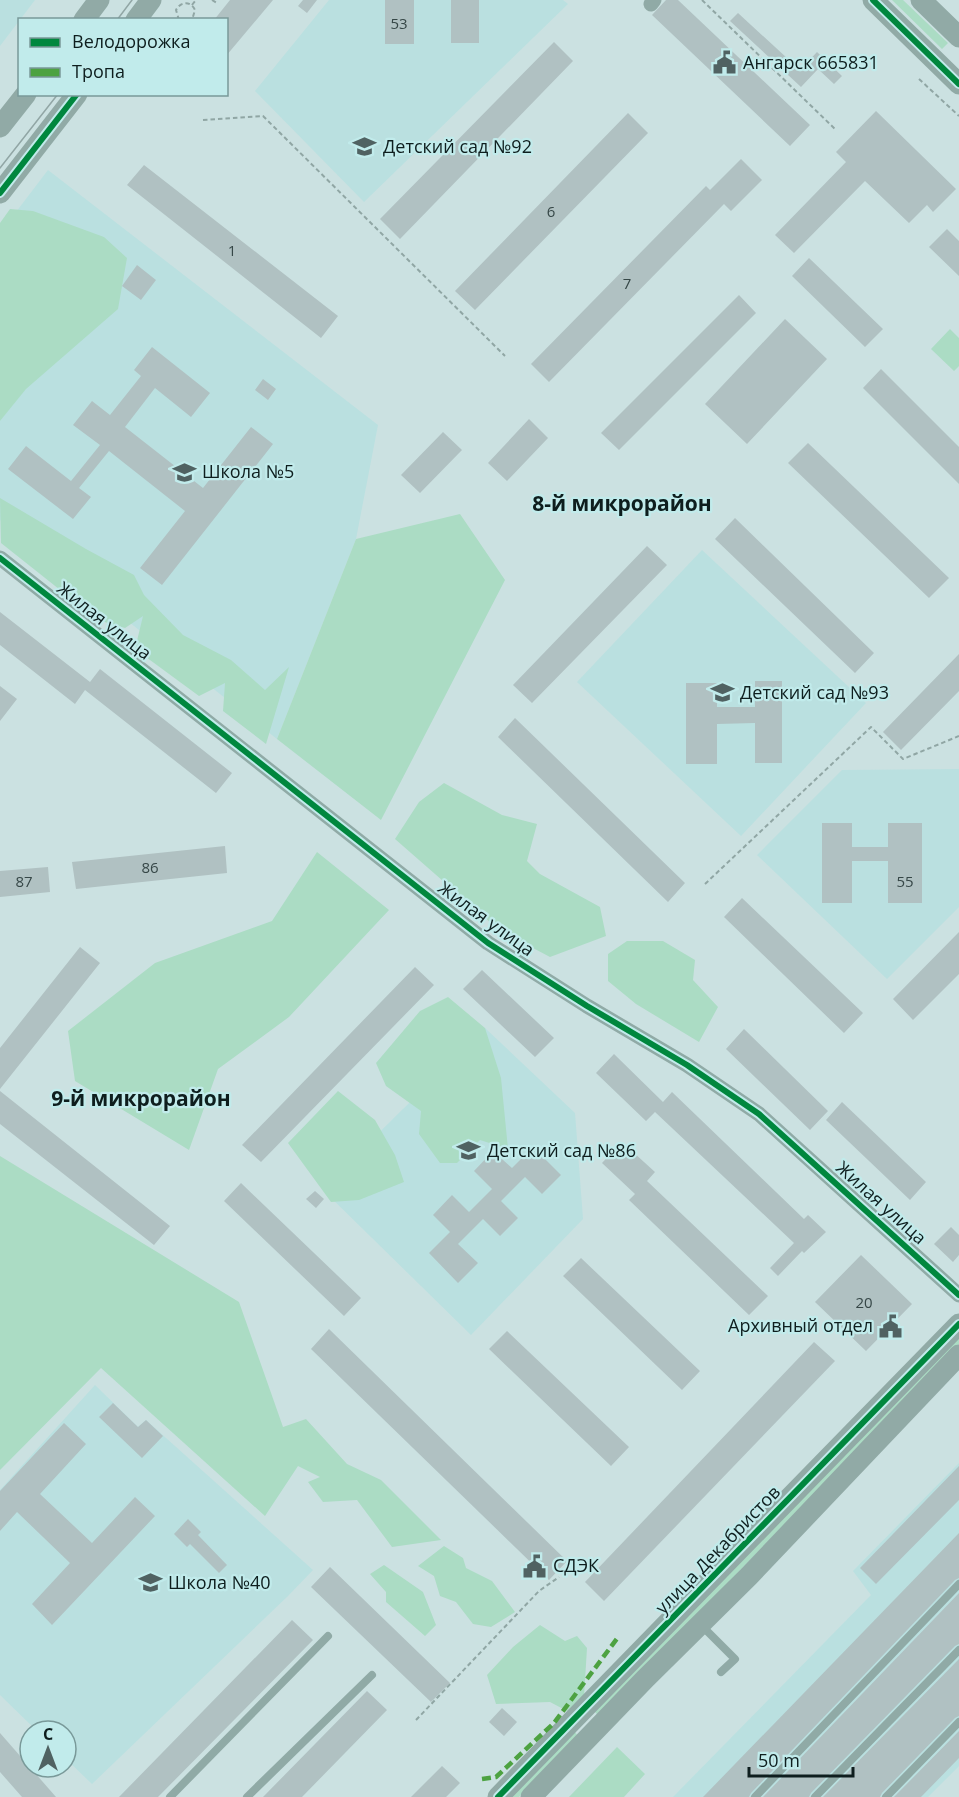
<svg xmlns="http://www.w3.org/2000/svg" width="959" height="1797" font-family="'Open Sans',sans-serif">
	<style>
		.built { fill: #bae0e0 }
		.green { fill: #abdcc4 }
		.building { fill: #b0c1c2 }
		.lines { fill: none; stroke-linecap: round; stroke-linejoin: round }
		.path { stroke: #90a6a4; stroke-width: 2; stroke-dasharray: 4.5 3; stroke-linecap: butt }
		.lane { stroke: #90aaa6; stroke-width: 8 }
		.street { stroke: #90aaa6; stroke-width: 15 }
		.secondary { stroke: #91aaa6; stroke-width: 21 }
		.tram { stroke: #91a6a5; stroke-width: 1.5 }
		.quiet { stroke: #4da241; stroke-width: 4.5; stroke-dasharray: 9 4.5; stroke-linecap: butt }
		.cycleway-casing { stroke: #c1ebeb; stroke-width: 10 }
		.cycleway { stroke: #00873e; stroke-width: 6 }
		.labels { text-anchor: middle; stroke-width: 4.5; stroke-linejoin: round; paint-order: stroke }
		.number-label { font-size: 15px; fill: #364747 }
		.poi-label { font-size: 18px; fill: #0e1e1e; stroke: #c1ebeb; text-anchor: start }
		.street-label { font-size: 18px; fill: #0e1e1e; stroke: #c1ebeb }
		.quarter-label { font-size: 21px; font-weight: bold; fill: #0e1e1e; stroke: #c1ebeb }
	</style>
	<rect width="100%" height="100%" fill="#cbe1e1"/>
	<path class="built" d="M0 0H35L0 46Z
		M329 0H563L568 4 364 202 255 91Z
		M48 170 378 425 356 539 277 739 0 520V233Z
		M702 550 866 703 741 836 577 682Z
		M959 769V907L887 979 757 855 842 770Z
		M485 1028 575 1113 583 1219 471 1335 322 1189Z
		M95 1385 138 1427 146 1420 313 1570 288 1596 92 1784 66 1759V1731H37L0 1695V1490Z
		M959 1463V1766L928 1797H673L871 1595 853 1571Z"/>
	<path class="green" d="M892 0H903L948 43 942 49Z
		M10 209 33 211 104 237 127 258 118 309 26 389 0 421V223Z
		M950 329 959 338V366L954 371 931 349Z
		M0 498 86 549 134 575 144 595 183 635 231 660 265 690 289 667 266 744 223 711 225 683 199 696 135 649 143 616 125 628 98 620 1 543Z
		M460 514 505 580 381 820 277 739 356 539Z
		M444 783 502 815 537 824 527 861 540 874 600 907 606 936 550 957 499 930 395 839 419 802Z
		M317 852 389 910 289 1017 218 1069 189 1150 75 1081 68 1031 155 963 272 921Z
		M627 941H663L695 960 693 980 718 1007 699 1042 636 1004 608 981V954Z
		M448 997 485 1028 501 1078 508 1149 480 1140 457 1163H440L419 1134 421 1111 386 1086 376 1063 420 1011Z
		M338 1091 375 1120 395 1155 404 1182 359 1200 331 1202 288 1143Z
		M0 1156 239 1302 283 1427 306 1419 347 1464 381 1480 441 1540 392 1547 357 1500 323 1502 308 1482 320 1477 298 1466 265 1516 101 1368 0 1470Z
		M959 1335V1344L599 1716 594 1711Z
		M444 1546 463 1558 466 1568 492 1581 515 1612 491 1627 473 1624 456 1602 440 1596 434 1576 418 1566Z
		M384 1565 423 1592 436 1625 425 1636 386 1602V1592L370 1574Z
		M540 1625 565 1641 577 1636 587 1648 584 1697 571 1713 550 1702 496 1704 487 1675 513 1647Z
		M574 1731 578 1736 519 1797H510Z
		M617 1747 645 1774 624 1797H569Z"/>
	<path class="building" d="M230 0H273L226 56V20H214Z
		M303 0H317L307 13 298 6Z
		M385 0H414V44H385Z
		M451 0H479V43H451Z
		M666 0H678L810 125 790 146 652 15Z
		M738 13 800 70 817 52 842 76 834 84 818 69 801 87 730 21Z
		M554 42 573 61 400 239 380 219Z
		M876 111 956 189 933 212 927 205 909 223 865 181 794 253 775 235 846 162 836 152Z
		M628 113 648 133 475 310 455 291Z
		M741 159 762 180 731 211 724 204 549 382 531 364 706 186 710 190Z
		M144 165 338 316 321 338 127 185Z
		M947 229 959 241V276L929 247Z
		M809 258 883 329 865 347 792 276Z
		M137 265 156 280 141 300 122 286Z
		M739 295 756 313 619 450 601 433Z
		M785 319 827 359 747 444 705 404Z
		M152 347 210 393 191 417 155 388 125 427 203 488 251 427 273 444 162 585 140 568 185 511 109 451 79 488 91 497 73 519 8 469 26 446 71 481 100 445 73 425 92 401 110 415 141 376 134 370Z
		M881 369 959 447V484L863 388Z
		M263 379 276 389 268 400 255 390Z
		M529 419 548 438 507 481 488 463Z
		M443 432 462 450 420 493 401 475Z
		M808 443 949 578 929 598 788 463Z
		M735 518 874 653 855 673 715 539Z
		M647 546 667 565 532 703 513 685Z
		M0 612 90 682 100 669 232 773 216 793 85 690 75 704 0 645Z
		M959 654V691L901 750 883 732Z
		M755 681H782V763H755V723L717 724V764H686V683H717V707H755Z
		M0 686 17 699 0 721Z
		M515 718 685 883 668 902 498 737Z
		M822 823H852V847H888V823H922V903H888V861H852V903H822Z
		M225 846 227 873 76 889 72 862Z
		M48 867 50 892 0 897V871Z
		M742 898 863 1013 844 1033 724 917Z
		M959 932V974L913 1020 893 999Z
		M80 947 100 963 0 1089V1048Z
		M415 967 434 985 261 1162 242 1145Z
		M482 970 554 1038 535 1057 463 989Z
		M744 1029 828 1111 810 1130 726 1049Z
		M614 1054 663 1102 672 1092 804 1219 808 1215 826 1232 804 1253 802 1251 778 1276 770 1268 794 1243 655 1112 646 1121 596 1073Z
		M0 1091 170 1226 154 1245 0 1124Z
		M842 1102 926 1182 910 1200 826 1120Z
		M622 1142 655 1172 647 1181 768 1296 749 1315 629 1200 635 1194 602 1163Z
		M533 1147 561 1175 542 1194 525 1177 501 1201 518 1218 500 1236 483 1219 458 1244 478 1263 458 1283 429 1253 450 1232 433 1215 452 1195 469 1212 492 1189 474 1171 493 1151 512 1168Z
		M241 1183 361 1298 344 1316 224 1201Z
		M315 1191 324 1199 316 1208 306 1199Z
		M951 1227 959 1235V1255L953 1262 934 1244Z
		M861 1255 912 1304 866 1351 815 1302Z
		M581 1258 700 1371 682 1390 563 1276Z
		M329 1329 567 1561 549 1580 311 1349Z
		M507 1331 629 1447 611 1466 489 1349Z
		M814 1342 835 1361 604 1601 585 1582Z
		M113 1403 138 1427 146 1420 163 1436 142 1458 99 1417Z
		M64 1423 86 1444 40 1494 92 1543 135 1497 155 1516 52 1625 32 1604 70 1563 17 1512 0 1531V1491Z
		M959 1466V1500L876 1584 860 1568Z
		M188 1519 201 1532 198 1535 227 1565 219 1573 190 1544 187 1547 174 1534Z
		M959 1533V1578L955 1580 751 1793 749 1797H703Z
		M330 1567 450 1683 431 1702 311 1587Z
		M959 1593V1644L955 1646 811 1793 809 1797H763Z
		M292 1620 313 1640 158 1797H119Z
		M959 1659V1716L955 1718 882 1793 880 1797H823Z
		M367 1691 387 1710 302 1797H263Z
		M502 1708 517 1722 504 1736 489 1722Z
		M959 1731V1758L921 1797H894Z
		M0 1733 56 1797H22L0 1772Z
		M442 1766 460 1783 446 1797H411Z"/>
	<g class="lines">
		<path class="path" d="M212 0 217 3
			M702 0 836 130
			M192 5 196 0
			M179 20 176 10C181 1 191 1 195 10L192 20
			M919 79 959 116
			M203 120 263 116 505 356
			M705 884 871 727 903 759 959 736
			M416 1720 539 1591 559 1577"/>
		<path class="lane" d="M701 1625 735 1659 721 1672
			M170 1797 328 1636
			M247 1797 372 1675
			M755 1797 959 1584
			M815 1797 959 1650
			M886 1797 959 1722"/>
		<path class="street" d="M651 4 654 0
			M0 558 488 943 587 1006 687 1065 759 1114 959 1295"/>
		<path class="secondary" d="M873 0 959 84
			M921 0 959 37
			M84 20 99 0
			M136 20 151 0
			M0 127 26 94
			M0 193 77 94
			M498 1797 959 1324
			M531 1797 645 1679 749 1576 959 1355"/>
		<path class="tram" d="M117 20 132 0
			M0 168 58 94"/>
		<path class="quiet" d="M482 1779 496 1777 554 1723 619 1636"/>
		<defs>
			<path id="cycleway" d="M873 0 959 84
				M0 193 77 94
				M0 558 488 943 587 1006 687 1065 759 1114 959 1295
				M498 1797 959 1324"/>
		</defs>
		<use href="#cycleway" class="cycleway-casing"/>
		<use href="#cycleway" class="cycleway"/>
	</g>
	<defs>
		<symbol id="civic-bare" viewBox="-9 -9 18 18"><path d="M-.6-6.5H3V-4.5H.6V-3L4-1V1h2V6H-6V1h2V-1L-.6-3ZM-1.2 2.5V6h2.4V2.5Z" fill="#506262" stroke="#c1ebeb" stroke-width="2.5" paint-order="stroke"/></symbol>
		<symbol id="school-bare" viewBox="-9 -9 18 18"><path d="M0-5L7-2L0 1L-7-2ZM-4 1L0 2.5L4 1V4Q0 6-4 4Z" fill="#506262" stroke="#c1ebeb" stroke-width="2.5" paint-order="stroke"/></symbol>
	</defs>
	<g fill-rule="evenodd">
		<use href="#civic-bare" x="708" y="46" width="33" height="33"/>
		<use href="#school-bare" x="348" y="130" width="33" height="33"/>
		<use href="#school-bare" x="168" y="456" width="33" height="33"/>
		<use href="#school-bare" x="706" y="676" width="33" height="33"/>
		<use href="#school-bare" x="452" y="1134" width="33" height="33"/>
		<use href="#civic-bare" x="874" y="1310" width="33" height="33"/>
		<use href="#civic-bare" x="518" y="1550" width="33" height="33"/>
		<use href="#school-bare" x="134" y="1566" width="33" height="33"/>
	</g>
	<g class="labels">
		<g class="number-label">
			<text x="399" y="29">53</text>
			<text x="551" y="217">6</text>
			<text x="232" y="256">1</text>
			<text x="627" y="289">7</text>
			<text x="150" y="873">86</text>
			<text x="24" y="887">87</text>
			<text x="905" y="887">55</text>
			<text x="864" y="1308">20</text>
		</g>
		<g class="poi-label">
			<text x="743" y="69">Ангарск 665831</text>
			<text x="383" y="153">Детский сад №92</text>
			<text x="202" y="478">Школа №5</text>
			<text x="740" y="699">Детский сад №93</text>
			<text x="487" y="1157">Детский сад №86</text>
			<text x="873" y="1332" text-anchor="end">Архивный отдел</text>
			<text x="553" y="1572">СДЭК</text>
			<text x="168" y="1589">Школа №40</text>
		</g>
		<g class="street-label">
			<text transform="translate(104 621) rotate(38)" y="6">Жилая улица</text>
			<text transform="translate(486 919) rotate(36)" y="6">Жилая улица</text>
			<text transform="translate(881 1203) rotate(42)" y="6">Жилая улица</text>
			<text transform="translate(718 1550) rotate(-46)" y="6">улица Декабристов</text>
		</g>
		<g class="quarter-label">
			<text x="622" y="511">8-й микрорайон</text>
			<text x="141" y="1106">9-й микрорайон</text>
		</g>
	</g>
	<rect x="18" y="18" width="210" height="78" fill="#c1ebeb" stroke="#799999" stroke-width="1.5"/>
	<rect x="30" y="38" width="30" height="9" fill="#00873e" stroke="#799999" stroke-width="1.5"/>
	<text x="72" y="48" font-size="18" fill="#0e1e1e">Велодорожка</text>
	<rect x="30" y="68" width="30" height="9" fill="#4da241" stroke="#799999" stroke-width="1.5"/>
	<text x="72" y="78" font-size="18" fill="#0e1e1e">Тропа</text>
	<g transform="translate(48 1749)"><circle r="28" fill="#c1ebeb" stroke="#799999" stroke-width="1.5"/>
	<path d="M0-4.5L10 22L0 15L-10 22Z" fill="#506262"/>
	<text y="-9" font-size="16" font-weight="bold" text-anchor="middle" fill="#0e1e1e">С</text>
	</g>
	<path d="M749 1767v9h104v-9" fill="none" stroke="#0e1e1e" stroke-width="3"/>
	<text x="758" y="1767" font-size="18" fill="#0e1e1e" stroke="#c1ebeb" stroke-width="4.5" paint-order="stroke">50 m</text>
</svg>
